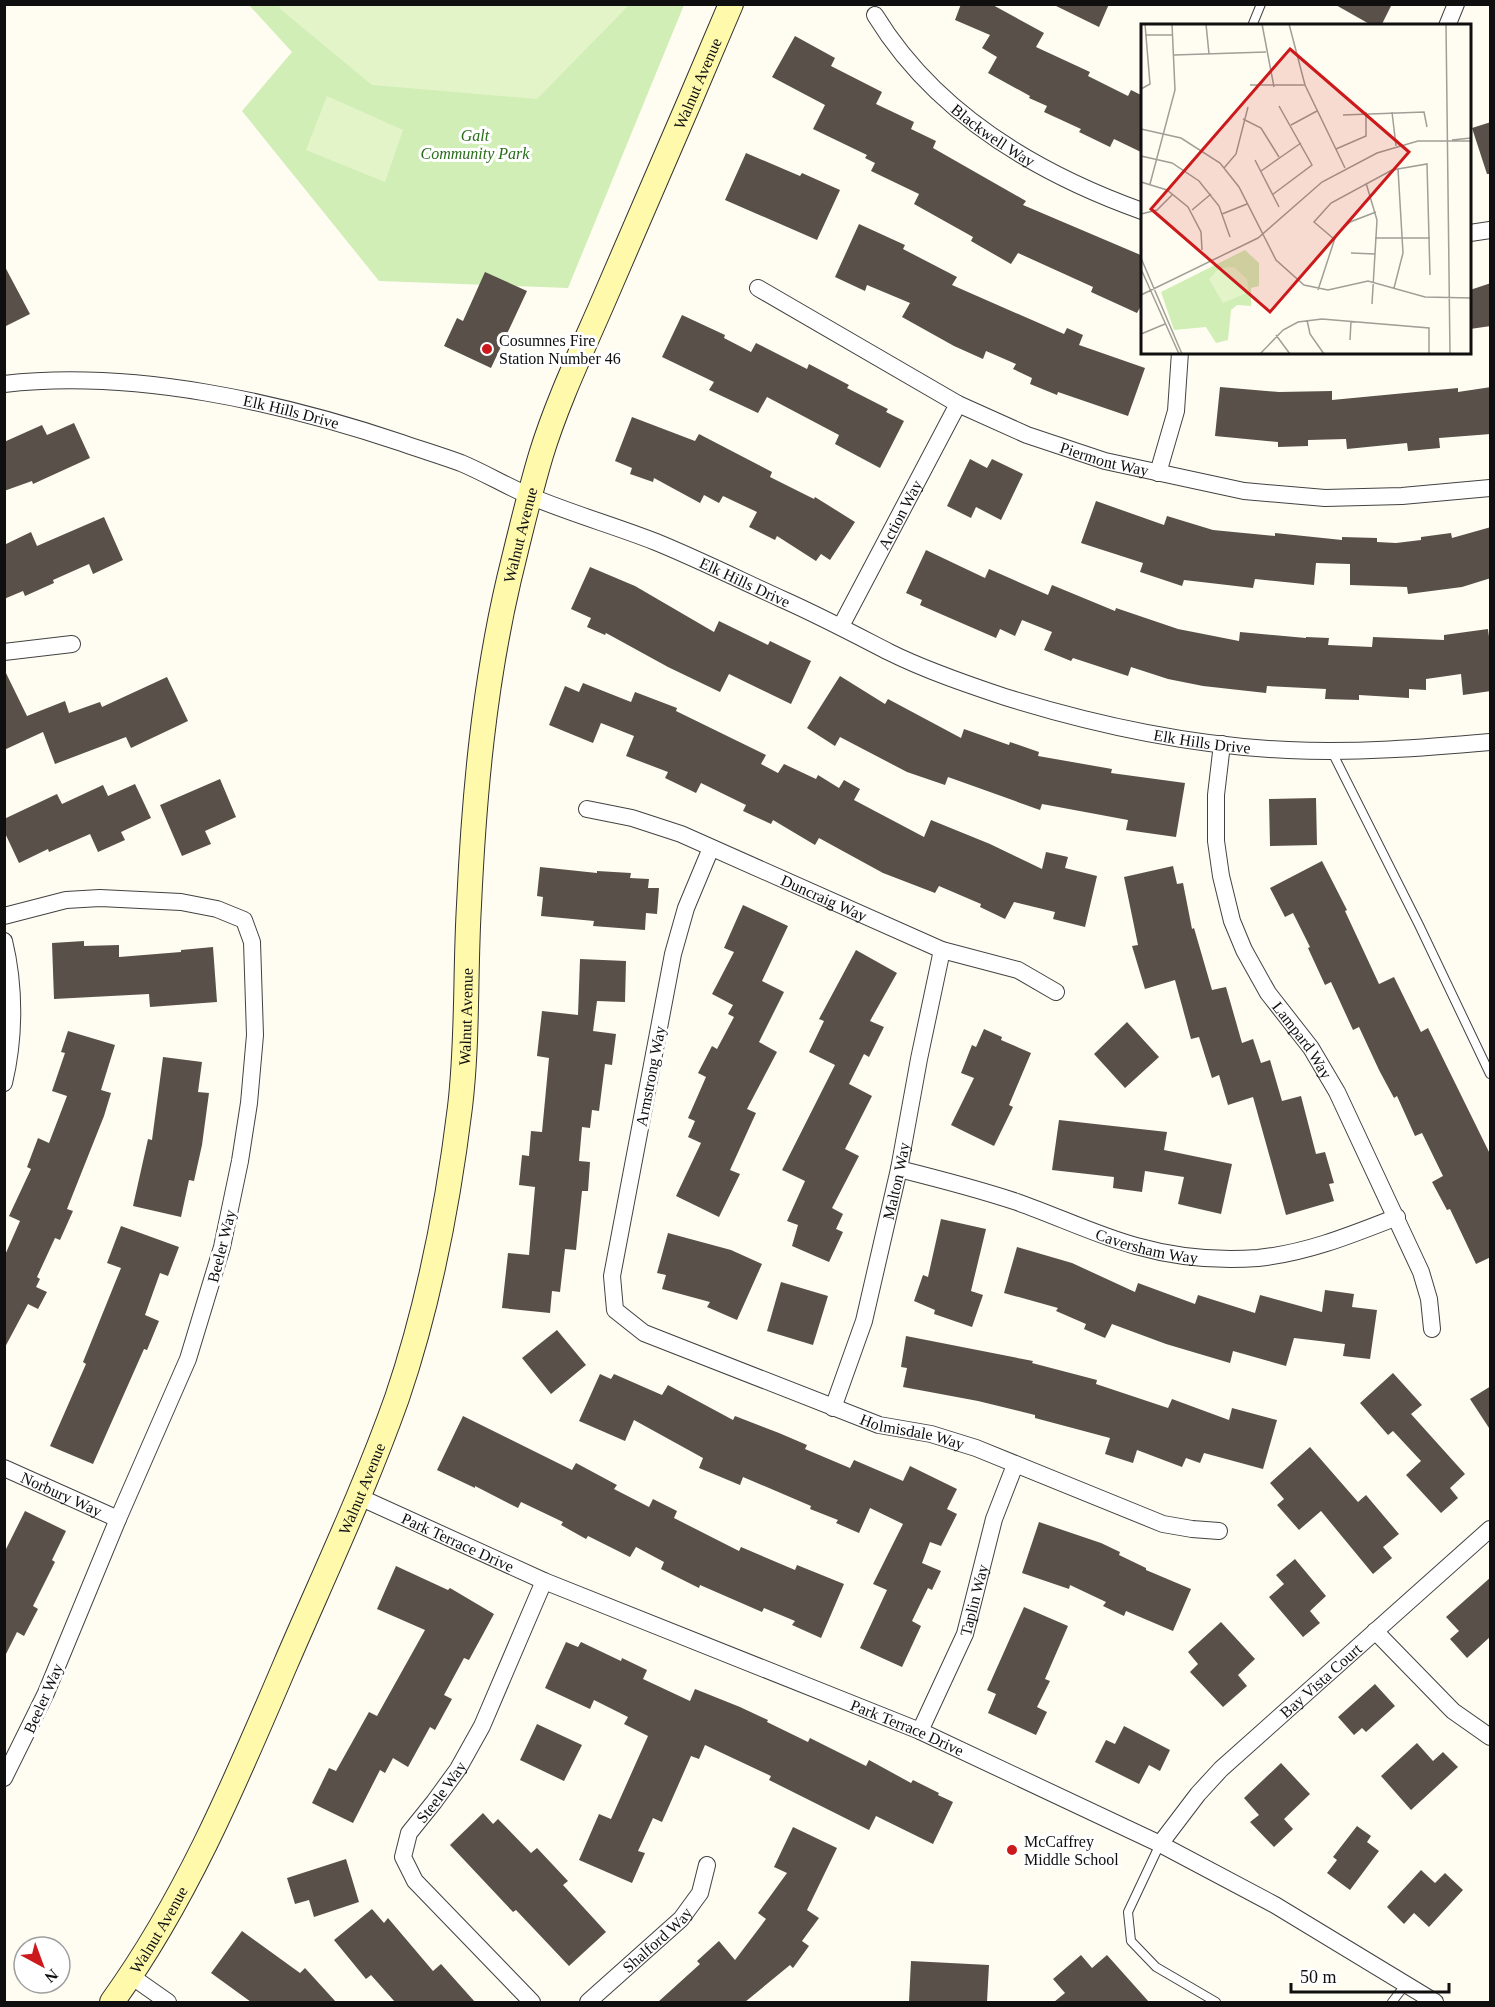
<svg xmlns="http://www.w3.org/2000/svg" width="1495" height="2007" font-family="Georgia,serif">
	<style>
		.green { fill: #d1eeb6 }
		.pitch { fill: #e4f4c9 }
		.building { fill: #59504a }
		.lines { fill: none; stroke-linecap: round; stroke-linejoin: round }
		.lane-casing { stroke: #424242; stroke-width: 10 }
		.street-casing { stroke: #424242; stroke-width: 18 }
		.secondary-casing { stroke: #313131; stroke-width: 26 }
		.lane { stroke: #fff; stroke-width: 8 }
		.street { stroke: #fff; stroke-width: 16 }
		.secondary { stroke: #fff9ac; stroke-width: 24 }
		.poi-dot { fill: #cc1a1c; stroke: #fff; stroke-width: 2 }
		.labels { text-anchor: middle; stroke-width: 6; stroke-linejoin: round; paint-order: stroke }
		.street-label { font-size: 16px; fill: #0f0f0f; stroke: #fff }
		.park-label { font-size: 16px; font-style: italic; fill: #276d19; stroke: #fff }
		.poi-label { font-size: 16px; fill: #0f0f0f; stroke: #fff; text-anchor: start }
		.inset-road { fill: none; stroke: #9f9e97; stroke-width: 1.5 }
		.view { fill: #cc1a1c; fill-opacity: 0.15; stroke: #cc1a1c; stroke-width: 3 }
		.inset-edge { fill: none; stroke: #0f0f0f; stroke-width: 3 }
	</style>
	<rect width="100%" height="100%" fill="#fffdf1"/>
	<path class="green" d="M249 5H684L568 288 379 281 242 111 292 52Z"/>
	<path class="pitch" d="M281 4H629V5L537 99 372 85 279 8Z
		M327 96 403 130 385 182 306 150Z"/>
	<path class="building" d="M961 4H991L1044 33 1036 47 1090 72 1088 76 1128 96 1131 90 1143 96V153L1114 139 1110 147 1079 132 1081 129 1044 112 1047 106 1029 98 1030 96 988 73 997 57 982 48 990 35 955 20Z
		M1052 4H1109L1099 27Z
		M1334 4H1392L1381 26H1373Z
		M795 36 835 58 831 66 882 92 876 104 914 122 911 129 936 141 933 148 1026 201 1023 205 1143 256V302L1137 313 1091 292 1093 287 1018 253 1011 264 971 241 973 237 914 204 919 194 871 171 875 163 865 158 867 155 813 129 825 105 772 77Z
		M1491 122V174H1487L1472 128Z
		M746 153 800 176 802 173 840 190 817 240 725 200Z
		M859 224 905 245 903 249 957 277 952 285 1064 334 1067 328 1083 335 1079 345 1145 368 1128 416 1058 392 1057 395 1030 384 1032 378 1013 369 1016 364 986 351 983 359 954 346 902 317 910 303 867 285 865 291 835 277Z
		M4 265 30 314 4 327Z
		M485 272 527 291 491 368 444 346 457 318 463 321Z
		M1491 283V326L1470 329V290Z
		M682 315 725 335 724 338 751 352 756 343 807 369 809 364 849 385 847 388 888 409 886 412 904 421 880 468 835 444 839 435 767 397 758 413 709 390 714 382 662 357Z
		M1220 387 1279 392 1332 391V400L1458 388V392L1491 387V434L1439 438 1440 448 1408 451 1407 443 1347 449 1346 439 1308 440V446L1278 447V442L1215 436Z
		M632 417 695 441 699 434 772 472 770 477 814 499 815 497 855 522 830 560 821 554 816 561 777 536 775 540 749 527 757 512 723 496 719 503 704 495 700 503 654 478 653 482 630 474 632 468 615 461Z
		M74 423 90 458 33 484 32 481 4 491V442L42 425 47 435Z
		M970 459 987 468 992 459 1023 474 1001 520 976 507 971 518 947 506Z
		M1096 501 1164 525 1167 516 1213 530 1275 536V533L1342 540V537L1377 538V542L1396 543 1421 540V537L1451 533 1452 538 1491 527V578L1462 587 1408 594 1407 587 1350 585V564L1316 563 1314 585 1255 579 1253 588 1184 580 1182 586 1140 572 1143 563 1081 543Z
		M104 517 123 560 93 574 89 564 53 580 54 583 25 596 23 591 4 599V545L31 532 37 546Z
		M926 550 985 578 989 569 1048 595 1052 585 1115 611 1116 608 1178 629 1239 641 1240 632 1306 638V637L1329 638 1328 645 1372 647 1373 637 1444 640V635L1488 629 1491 652V691L1463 695 1461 674 1426 679V690L1409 689V698L1359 695V700L1325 699 1326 689 1267 686 1266 693 1203 686 1168 679 1131 667 1128 676 1073 658 1071 661 1044 650 1052 632 1022 620 1015 636 1000 629 996 638 920 605 922 600 906 593Z
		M590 567 635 586 714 632 719 621 768 645 770 641 811 661 791 704 729 674 720 692 668 667 606 633 605 635 587 627 591 618 571 609Z
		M4 669 27 716 65 701 69 713 100 702 102 707 167 677 188 721 131 748 126 737 55 764 43 732 4 750Z
		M840 676 885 704 888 699 961 738 964 729 1009 745 1010 742 1039 752 1038 756 1112 769 1111 773 1185 783 1176 837 1126 830 1128 820 1042 804 1040 810 948 777 945 785 907 772 840 737 835 746 807 728Z
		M583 683 631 702 635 692 677 708 676 711 766 755 761 764 778 773 784 764 816 779 818 775 839 788 844 780 860 789 854 800 924 837 931 820 990 844 1042 869 1046 852 1068 857 1065 868 1097 876 1085 927 1053 919 1055 912 1014 902 1005 919 980 907 981 904 939 886 935 893 883 873 819 838 815 845 773 820 771 824 743 811 746 805 701 783 696 793 665 778 668 772 626 756 634 736 601 723 593 743 549 725 565 686 579 692Z
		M220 779 236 817 205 831 211 844 182 856 160 805Z
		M135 784 151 818 121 832 125 840 98 852 90 834 49 852 48 849 19 863 4 831V819L57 794 62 804 103 785 108 796Z
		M1316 798 1317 845 1270 846 1269 799Z
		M1322 861 1347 910 1345 911 1379 984 1394 977 1421 1032 1428 1028 1491 1156V1257L1476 1264 1450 1209 1447 1210 1432 1182 1443 1176 1422 1133 1415 1136 1397 1096 1394 1098 1379 1070 1359 1027 1353 1030 1331 982 1325 985 1308 948 1310 947 1293 913 1285 917 1270 888Z
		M1173 866 1177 884 1183 883 1192 929 1194 928 1212 990 1226 987 1242 1043 1253 1039 1261 1063 1270 1060 1282 1101 1301 1096 1316 1154 1325 1152 1334 1183 1329 1184 1334 1201 1286 1215 1253 1097 1228 1105 1219 1075 1212 1078 1199 1037 1191 1039 1175 980 1145 989 1132 946 1138 945 1124 877Z
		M540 867 597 873V871L631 873 630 878 649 879 648 888H659L657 914 646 913 645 930 593 926 594 921 541 916 543 897 537 896Z
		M743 905 788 926 762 981 784 992 759 1042 777 1052 747 1109 756 1113 730 1170 740 1174 719 1217 676 1196 701 1143 688 1137 695 1121 688 1118 706 1077 698 1073 712 1046 717 1049 734 1017 728 1014 733 1005 712 994 734 952 724 948Z
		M84 941V946L119 945V957L181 952V950L213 947 217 1002 150 1007 149 994 54 999 52 943Z
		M856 950 897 973 870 1021 884 1027 869 1057 864 1054 849 1084 872 1096 845 1149 859 1156 832 1208 843 1214 836 1229 843 1232 829 1262 792 1246 798 1225 787 1221 805 1181 782 1170 835 1065 809 1052 824 1021 819 1019Z
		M580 959 626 961 625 1002 597 1001 593 1031 616 1034 612 1065 605 1064 599 1111 592 1110 590 1128 582 1127 579 1161 590 1162 588 1191H582L576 1250 565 1249 560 1292 552 1291 550 1313 502 1308 508 1253 529 1255 535 1187 519 1185 522 1155 529 1156 531 1131 542 1132 549 1058 537 1056 542 1011 578 1015Z
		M1127 1022 1159 1057 1125 1088 1094 1054Z
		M984 1029 1002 1037 1001 1040 1031 1053 1009 1105 1013 1107 994 1146 951 1125 974 1078 961 1073 972 1045 976 1047Z
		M68 1031 115 1045 101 1090 111 1093 104 1116 67 1209 73 1211 60 1240 55 1238 37 1277 40 1279 36 1287 47 1292 38 1309 28 1304 4 1349 5 1255 20 1221 9 1216 31 1169 27 1167 38 1138 49 1143 67 1096 52 1091 65 1053 61 1052Z
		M163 1057 202 1062 198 1092 209 1093 202 1145 194 1181 189 1180 181 1217 133 1206 148 1139 152 1140Z
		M1059 1120 1167 1132 1164 1150 1232 1164 1221 1214 1178 1204 1184 1177 1145 1171 1142 1192 1113 1188 1114 1177 1052 1170Z
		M941 1219 986 1229 971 1291 983 1295 972 1327 934 1314 935 1310 914 1301 923 1275 928 1277Z
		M121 1226 179 1247 168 1276 160 1273 145 1315 159 1321 147 1350 144 1349 93 1464 50 1446 86 1364 83 1362 121 1268 107 1263Z
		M668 1233 731 1250 762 1264 737 1320 707 1307 710 1302 662 1289 666 1275 657 1273Z
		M1017 1247 1072 1263 1135 1292 1138 1283 1195 1304 1198 1295 1255 1313 1260 1295 1322 1312 1325 1290 1354 1294 1352 1307 1377 1310 1370 1359 1343 1356 1345 1344 1294 1338 1286 1366 1233 1351 1230 1363 1166 1344 1112 1324 1105 1338 1084 1329 1086 1324 1056 1311 1058 1308 1004 1293Z
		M781 1282 828 1296 813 1345 767 1331Z
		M557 1330 586 1365 551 1394 522 1358Z
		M906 1336 1033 1361 1032 1363 1097 1380 1096 1384 1168 1408 1172 1399 1229 1420 1232 1408 1277 1420 1263 1469 1204 1453 1200 1463 1186 1458 1182 1467 1137 1450 1133 1463 1105 1454 1110 1438 1035 1418V1415L978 1401 903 1387 907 1368 901 1367Z
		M1393 1373 1422 1405 1411 1414 1465 1474 1450 1488 1458 1498 1441 1513 1406 1475 1421 1461 1393 1431 1388 1435 1360 1403Z
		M600 1374 611 1379 614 1374 662 1395 668 1385 733 1420 735 1416 779 1433 807 1445 805 1449 850 1468 854 1460 903 1481 910 1466 957 1489 947 1509 957 1514 941 1546 930 1542 922 1563 941 1571 932 1590 928 1588 912 1621 921 1626 902 1667 860 1648 887 1590 873 1584 903 1524 870 1508 859 1533 836 1523 838 1520 810 1509 811 1506 743 1477 740 1485 699 1468 703 1458 634 1420 625 1441 579 1421Z
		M1491 1386V1431L1470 1399Z
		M463 1416 572 1470 576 1463 617 1485 614 1489 649 1507 653 1499 677 1511 674 1518 739 1551 741 1547 795 1570 797 1565 844 1584 821 1638 792 1625 795 1621 764 1608 762 1612 700 1585 699 1588 661 1569 664 1562 636 1547 630 1557 588 1536 586 1539 561 1525 563 1522 521 1502 518 1508 475 1486V1488L437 1470Z
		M1310 1447 1358 1502 1366 1495 1399 1534 1383 1547 1392 1558 1373 1574 1321 1511 1299 1530 1277 1505 1284 1499 1270 1483Z
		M25 1511 66 1531 52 1560 55 1562 33 1606 38 1609 24 1636 17 1632 4 1658V1553Z
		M1039 1522 1101 1543 1120 1552 1119 1555 1146 1568V1570L1191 1589 1173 1631 1126 1611 1124 1616 1103 1606 1106 1602 1070 1585 1069 1589 1022 1573Z
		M1295 1559 1326 1596 1310 1611 1320 1623 1303 1637 1269 1597 1284 1584 1276 1575Z
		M396 1566 448 1590 450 1588 494 1614 469 1660 464 1658 444 1695 452 1699 435 1730 430 1727 408 1767 393 1758 385 1773 380 1770 353 1823 312 1803 329 1768 336 1771 369 1712 377 1716 425 1630 377 1609Z
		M1491 1577V1636L1467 1658 1450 1639 1459 1631 1446 1617Z
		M1024 1607 1068 1626 1045 1679 1050 1681 1037 1707 1047 1712 1036 1735 988 1713 996 1694 987 1690Z
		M1221 1622 1255 1659 1238 1675 1247 1686 1223 1707 1190 1672 1198 1664 1188 1652Z
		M566 1642 578 1647 581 1642 621 1661 622 1658 647 1670 643 1679 690 1701 695 1689 740 1707 768 1720 767 1722 808 1742 810 1738 866 1766 869 1760 911 1783 913 1780 939 1793 938 1795 953 1802 933 1844 876 1816 869 1830 769 1780 771 1776 705 1745 699 1759 691 1756 662 1822 653 1818 638 1851 645 1853 632 1883 579 1860 599 1814 611 1819 648 1736 624 1724 628 1717 594 1700 590 1709 545 1688Z
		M1375 1684 1395 1706 1366 1732 1362 1728 1354 1735 1338 1717Z
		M537 1724 582 1745 564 1781 520 1760Z
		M1124 1726 1170 1750 1160 1771 1149 1765 1139 1784 1095 1762 1106 1740 1115 1744Z
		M1417 1743 1433 1761 1443 1752 1458 1767 1411 1810 1381 1776Z
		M1281 1763 1310 1794 1284 1819 1293 1829 1274 1847 1250 1822 1259 1815 1244 1798Z
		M483 1813 493 1824 498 1819 531 1853 537 1848 568 1881 563 1885 606 1932 569 1966 516 1910 513 1912 450 1845Z
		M1357 1826 1371 1836 1367 1842 1379 1851 1350 1890 1327 1873 1337 1860 1333 1857Z
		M793 1827 837 1848 807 1910 819 1918 802 1941 809 1946 793 1968 790 1965 745 2002H658L700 1964 697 1961 719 1941 735 1960 766 1919 758 1913 787 1873 774 1867Z
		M346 1859 359 1902 314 1917 309 1900 295 1904 287 1878Z
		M1421 1870 1435 1883 1445 1873 1463 1890 1429 1927 1414 1913 1404 1924 1387 1907Z
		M372 1909 384 1923 388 1918 433 1971 441 1964 475 2002H395L371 1975 366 1979 334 1940Z
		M242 1931 300 1973 305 1968 336 2002H251L211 1973Z
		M1081 1955 1092 1968 1107 1955 1149 2002H1054L1065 1993 1053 1979Z
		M911 1961 989 1965 987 2002H909Z"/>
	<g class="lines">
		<defs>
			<path id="lane" d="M1252 26 1261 4
				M1331 750 1419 925 1490 1074
				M1160 1844 1128 1912 1131 1941 1156 1967 1216 2002
				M1392 2002 1406 1984"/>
			<g id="street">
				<path id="s1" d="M875 15C935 113 1036 173 1142 211"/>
				<path d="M1447 26 1456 4"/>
				<path d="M1470 233 1490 230"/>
				<path id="s2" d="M758 288 958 404 1027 435 1105 461 1244 491 1325 498 1402 496 1490 488"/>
				<path id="s3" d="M4 384C133 369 280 402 402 443 422 450 442 456 461 463 485 473 508 487 532 497 573 514 615 526 656 542 700 560 742 581 784 600 820 616 854 634 889 652 925 670 966 684 1005 697 1095 725 1194 746 1288 750 1356 753 1423 748 1490 742"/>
				<path d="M1158 473 1176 411 1180 352"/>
				<path id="s4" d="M841 626 958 404"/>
				<path d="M4 652 72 644"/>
				<path id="s5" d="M1222 744 1216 795V841L1221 876 1232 921 1244 950 1268 993 1311 1048 1337 1092 1421 1272 1429 1299 1432 1329"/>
				<path id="s6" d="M587 809 632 818 681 834 942 950 1018 970 1056 992"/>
				<path id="s7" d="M711 848 686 908 673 954 612 1276 615 1310 644 1333 879 1425 931 1434 976 1448 1163 1524 1192 1529 1219 1531"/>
				<path d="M4 916 66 900 100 898 181 902 217 909 244 920 252 942 255 1035 249 1103 240 1161 222 1247 188 1359 118 1519 46 1693 4 1778"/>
				<path d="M4 941C15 986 15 1037 4 1083"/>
				<path id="s8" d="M899 1169C939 1179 978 1189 1017 1202 1057 1216 1096 1235 1136 1246 1175 1257 1218 1261 1258 1258 1307 1253 1351 1235 1397 1217"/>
				<path id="s9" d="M833 1408 864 1321 899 1169 919 1059 942 950"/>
				<path id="s10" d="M4 1468 118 1519"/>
				<path id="s11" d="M357 1496 544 1581 920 1731 1160 1844 1275 1905 1435 2002"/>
				<path d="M1375 1631 1453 1711 1490 1737"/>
				<path id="s12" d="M920 1731 965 1634 994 1519 1015 1465"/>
				<path id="s13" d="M1160 1844 1198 1794 1221 1769 1490 1529"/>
				<path d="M131 1976 168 2002"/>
				<path id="s14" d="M532 2002 415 1881 403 1857 409 1833 434 1802 458 1769 482 1726 544 1581"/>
				<path id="s15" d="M588 2002 681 1919 700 1893 707 1865"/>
			</g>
			<g id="secondary">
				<path id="s16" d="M112 2002C187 1898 236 1780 286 1663 324 1575 365 1488 397 1398 429 1304 448 1205 460 1107 468 1040 465 973 469 905 474 796 484 686 509 579 519 538 529 495 541 455 558 399 586 342 609 288 650 193 691 99 731 4"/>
			</g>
		</defs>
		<use href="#lane" class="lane-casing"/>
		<use href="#street" class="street-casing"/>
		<use href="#secondary" class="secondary-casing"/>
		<use href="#lane" class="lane"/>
		<use href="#street" class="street"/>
		<use href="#secondary" class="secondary"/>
	</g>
	<g class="poi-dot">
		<circle cx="487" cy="349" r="6"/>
		<circle cx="1012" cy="1850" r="6"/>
	</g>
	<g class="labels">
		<g class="street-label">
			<text dy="6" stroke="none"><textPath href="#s16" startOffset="2030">Walnut Avenue</textPath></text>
			<text dy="6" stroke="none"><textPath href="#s1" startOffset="170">Blackwell Way</textPath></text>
			<text dy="6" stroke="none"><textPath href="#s3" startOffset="290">Elk Hills Drive</textPath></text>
			<text dy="6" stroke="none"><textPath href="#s2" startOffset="388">Piermont Way</textPath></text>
			<text dy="6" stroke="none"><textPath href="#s4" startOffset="126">Action Way</textPath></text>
			<text dy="6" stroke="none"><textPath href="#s16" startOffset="1544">Walnut Avenue</textPath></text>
			<text dy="6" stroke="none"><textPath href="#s3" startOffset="776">Elk Hills Drive</textPath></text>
			<text dy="6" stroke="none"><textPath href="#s3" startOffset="1263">Elk Hills Drive</textPath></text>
			<text dy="6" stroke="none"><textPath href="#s6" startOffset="254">Duncraig Way</textPath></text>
			<text dy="6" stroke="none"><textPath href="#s16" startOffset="1058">Walnut Avenue</textPath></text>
			<text dy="6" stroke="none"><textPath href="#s5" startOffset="318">Lampard Way</textPath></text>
			<text transform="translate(650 1076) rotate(-79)" y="6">Armstrong Way</text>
			<text dy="6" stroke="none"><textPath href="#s9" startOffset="236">Malton Way</textPath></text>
			<text dy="6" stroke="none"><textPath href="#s8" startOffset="260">Caversham Way</textPath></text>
			<text transform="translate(221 1246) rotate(-76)" y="6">Beeler Way</text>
			<text dy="6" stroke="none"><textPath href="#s7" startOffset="798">Holmisdale Way</textPath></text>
			<text dy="6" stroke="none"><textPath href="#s16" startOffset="572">Walnut Avenue</textPath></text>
			<text dy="6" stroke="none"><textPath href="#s10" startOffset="63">Norbury Way</textPath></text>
			<text dy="6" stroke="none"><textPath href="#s11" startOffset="111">Park Terrace Drive</textPath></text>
			<text dy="6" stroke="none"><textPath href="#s12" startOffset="142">Taplin Way</textPath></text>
			<text dy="6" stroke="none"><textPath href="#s13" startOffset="230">Bay Vista Court</textPath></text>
			<text transform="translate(43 1698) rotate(-66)" y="6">Beeler Way</text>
			<text dy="6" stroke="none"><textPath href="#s11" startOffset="597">Park Terrace Drive</textPath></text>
			<text dy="6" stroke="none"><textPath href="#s14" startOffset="272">Steele Way</textPath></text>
			<text dy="6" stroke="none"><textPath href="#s16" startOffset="86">Walnut Avenue</textPath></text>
			<text dy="6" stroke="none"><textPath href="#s15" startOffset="93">Shalford Way</textPath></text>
		</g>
		<g class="park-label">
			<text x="475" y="141">Galt<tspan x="475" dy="18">Community Park</tspan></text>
		</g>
		<g class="poi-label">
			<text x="499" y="346">Cosumnes Fire<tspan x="499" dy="18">Station Number 46</tspan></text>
			<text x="1024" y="1847">McCaffrey<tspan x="1024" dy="18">Middle School</tspan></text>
		</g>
	</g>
	<g transform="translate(1141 24)">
		<rect width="330" height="330" fill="#fffdf1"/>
		<path d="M104 226 118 239V262L110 264V282L96 281 90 286 87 316 75 319 65 303 33 306 20 268Z" fill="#d1eeb6"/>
		<path d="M93 243 106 255 108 268 82 279 68 255 78 244Z" fill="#e4f4c9"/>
		<path class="inset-road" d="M65 0 68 30M121 0 133 63M148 0 164 61 204 144M305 0 309 330M4 11H31M33 31 125 28M109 61H164M0 65 9 60 4 0M251 88 255 122M202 91 283 88 286 103M102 95 120 104 138 133M150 101 176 87M0 105 40 114 79 139 98 163 135 236 163 261 187 266 227 257 284 273 330 274M311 116 330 114M195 125 225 112V88M0 132 31 139 58 157 78 182 89 213M114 136 138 183M83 144 95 130 107 83M120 147 160 119M0 158 26 166 47 183 60 208 61 226M225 159 236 196 231 280M9 160 34 66 31 0M131 171 171 141 138 82M51 186 70 170M330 188V298M0 190 16 186 32 170M81 190 106 180M234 214H289M193 215 173 198 190 179 251 146 286 140 289 251M210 229 234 230M0 234 41 330M0 245 38 330M253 264 262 229 257 145M177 266 195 211 209 198 235 188M0 271 117 214 181 158 236 129 277 117H330M166 296 169 310 183 330M0 310 24 300M135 311 149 330M209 316 210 297M119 330 142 306 157 298 181 295 288 304V330"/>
		<path class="view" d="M149 25 268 128 129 288 10 185Z"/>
		<rect width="330" height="330" class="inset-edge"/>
	</g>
	<rect width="1495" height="2007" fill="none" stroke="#0f0f0f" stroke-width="12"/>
	<g transform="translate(42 1965) rotate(139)"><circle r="28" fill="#ffffff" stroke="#9f9f9f" stroke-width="1.5"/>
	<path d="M0-4.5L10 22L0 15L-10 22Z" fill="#cc1a1c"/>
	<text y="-9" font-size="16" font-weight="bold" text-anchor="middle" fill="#0f0f0f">N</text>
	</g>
	<path d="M1291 1983v9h158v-9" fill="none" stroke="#0f0f0f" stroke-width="3"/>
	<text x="1300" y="1983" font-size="18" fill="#0f0f0f" stroke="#ffffff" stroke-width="4.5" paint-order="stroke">50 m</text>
</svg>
